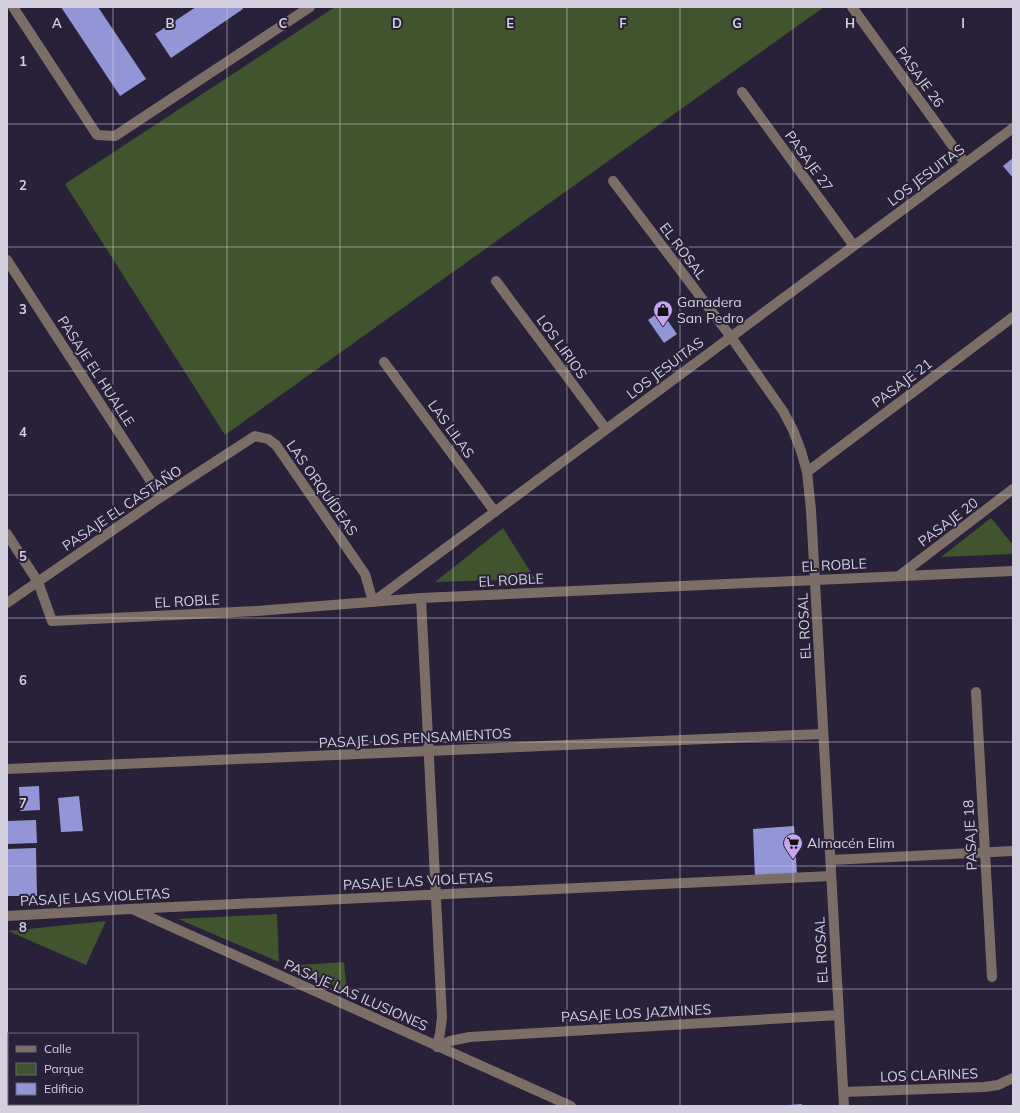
<svg xmlns="http://www.w3.org/2000/svg" width="1020" height="1113" font-family="Mulish,sans-serif">
	<style>
		.green { fill: #40542d }
		.building { fill: #9396d6 }
		.lines { fill: none; stroke-linecap: round; stroke-linejoin: round }
		.minor { stroke: #7c6d67; stroke-width: 10 }
		.grid { fill: none; stroke: #d3cfdf; stroke-width: 1; stroke-opacity: 0.55 }
		.labels { text-anchor: middle; stroke-width: 4; stroke-linejoin: round; paint-order: stroke }
		.street-label { font-size: 14px; fill: #d3cfdf; stroke: #292039 }
		.poi-label { font-size: 14px; fill: #d3cfdf; stroke: #292039; text-anchor: start }
		.grid-label { font-size: 13px; text-anchor: middle; font-weight: bold; fill: #d3cfdf; stroke: #292039; stroke-width: 4; stroke-linejoin: round; paint-order: stroke }
	</style>
	<rect width="100%" height="100%" fill="#292039"/>
	<path class="green" d="M335 7H824L225 435 65 184Z
		M991 518 1013 545V554L941 557Z
		M503 528 535 579 435 582Z
		M277 914 279 962 178 919Z
		M106 921 86 965 8 931Z
		M344 962 347 993 298 965Z"/>
	<path class="building" d="M61 7H98L146 79 120 96Z
		M196 7H242L243 9 171 58 155 34Z
		M1013 158V178L1003 166Z
		M661 311 677 334 664 343 648 320Z
		M39 786 40 810 20 811 19 787Z
		M79 796 83 831 61 832 58 798Z
		M36 820 37 843 7 844V821Z
		M794 826 797 874 755 877 753 829Z
		M36 848 37 896H7V849Z
		M802 1104V1106H789V1105Z"/>
	<g class="lines">
		<path class="minor" d="M13 7 97 135 115 136 310 7
			M852 7 965 163
			M742 92 854 246
			M613 181 731 337 783 411 793 430 801 451 807 472 811 510 844 1106
			M7 260 161 497
			M496 281 606 429
			M384 362 495 512
			M807 472 1013 317
			M7 534 38 582 52 621 257 611 421 598 1013 571
			M899 576 1013 489
			M421 598 442 1018 440 1033 437 1047
			M7 603 161 497 255 436 268 439 276 445 365 574 373 602 1013 128
			M976 692 992 977
			M7 769 823 734
			M831 860 1013 851
			M132 909 571 1106
			M7 916 130 909 831 876
			M437 1047 450 1041 470 1037 839 1015
			M844 1092 984 1087 998 1085 1013 1078"/>
	</g>
	<path class="grid" d="M113 7V1034M227 7V1106M340 7V1106M453 7V1106M567 7V1106M680 7V1106M793 7V1106M907 7V1106M7 124H1013M7 247H1013M7 371H1013M7 495H1013M7 618H1013M7 742H1013M7 866H1013M7 989H1013M113 1104V1106"/>
	<defs>
		<symbol id="shop-pin" viewBox="-11 -11 22 30"><path d="M0 17L-7.5 6A9.5 9.5 0 1 1 7.5 6Z" fill="#c7a6ef" stroke="#292039"/><path d="M-5-2.5h2.3a2.7 3.5 0 0 1 5.4 0H5L5.5 6h-11ZM-1.5-2.5h3a1.5 2.3 0 0 0-3 0Z" fill="#111"/></symbol>
		<symbol id="supermarket-pin" viewBox="-11 -11 22 30"><path d="M0 17L-7.5 6A9.5 9.5 0 1 1 7.5 6Z" fill="#c7a6ef" stroke="#292039"/><path d="M-6-5.5h2.5l.6 2H6L4.5 2H-2.5L-4.4-4H-6ZM-1.5 3.2a1.3 1.3 0 1 0 .1 0ZM3 3.2a1.3 1.3 0 1 0 .1 0Z" fill="#111"/></symbol>
	</defs>
	<g fill-rule="evenodd">
		<use href="#shop-pin" x="652" y="299" width="22" height="30"/>
		<use href="#supermarket-pin" x="782" y="832" width="22" height="30"/>
	</g>
	<g class="labels">
		<g class="street-label">
			<text transform="translate(920 77) rotate(54)" y="5">PASAJE 26</text>
			<text transform="translate(809 161) rotate(54)" y="5">PASAJE 27</text>
			<text transform="translate(926 175) rotate(-37)" y="5">LOS JESUITAS</text>
			<text transform="translate(683 251) rotate(53)" y="5">EL ROSAL</text>
			<text transform="translate(562 347) rotate(54)" y="5">LOS LIRIOS</text>
			<text transform="translate(665 368) rotate(-37)" y="5">LOS JESUITAS</text>
			<text transform="translate(96 371) rotate(57)" y="5">PASAJE EL HUALLE</text>
			<text transform="translate(902 383) rotate(-37)" y="5">PASAJE 21</text>
			<text transform="translate(451 429) rotate(54)" y="5">LAS LILAS</text>
			<text transform="translate(322 488) rotate(55)" y="5">LAS ORQUÍDEAS</text>
			<text transform="translate(122 508) rotate(-34)" y="5">PASAJE EL CASTAÑO</text>
			<text transform="translate(948 522) rotate(-37)" y="5">PASAJE 20</text>
			<text transform="translate(834 565) rotate(-3)" y="5">EL ROBLE</text>
			<text transform="translate(511 580) rotate(-3)" y="5">EL ROBLE</text>
			<text transform="translate(187 601) rotate(-3)" y="5">EL ROBLE</text>
			<text transform="translate(804 626) rotate(-93)" y="5">EL ROSAL</text>
			<text transform="translate(415 738) rotate(-3)" y="5">PASAJE LOS PENSAMIENTOS</text>
			<text transform="translate(970 835) rotate(-93)" y="5">PASAJE 18</text>
			<text transform="translate(418 881) rotate(-3)" y="5">PASAJE LAS VIOLETAS</text>
			<text transform="translate(95 897) rotate(-3)" y="5">PASAJE LAS VIOLETAS</text>
			<text transform="translate(821 950) rotate(-93)" y="5">EL ROSAL</text>
			<text transform="translate(356 995) rotate(24)" y="5">PASAJE LAS ILUSIONES</text>
			<text transform="translate(636 1013) rotate(-3)" y="5">PASAJE LOS JAZMINES</text>
			<text transform="translate(929 1075) rotate(-2)" y="5">LOS CLARINES</text>
		</g>
		<g class="poi-label">
			<text x="677" y="307">Ganadera<tspan x="677" dy="16">San Pedro</tspan></text>
			<text x="807" y="848">Almacén Elim</text>
		</g>
	</g>
	<g class="grid-label">
		<text x="57" y="28">A</text>
		<text x="170" y="28">B</text>
		<text x="283" y="28">C</text>
		<text x="397" y="28">D</text>
		<text x="510" y="28">E</text>
		<text x="623" y="28">F</text>
		<text x="737" y="28">G</text>
		<text x="850" y="28">H</text>
		<text x="963" y="28">I</text>
		<text x="23" y="66">1</text>
		<text x="23" y="190">2</text>
		<text x="23" y="314">3</text>
		<text x="23" y="437">4</text>
		<text x="23" y="561">5</text>
		<text x="23" y="685">6</text>
		<text x="23" y="808">7</text>
		<text x="23" y="932">8</text>
	</g>
	<rect width="1020" height="1113" fill="none" stroke="#d3cfdf" stroke-width="16"/>
	<rect x="8" y="1033" width="130" height="72" fill="#292039" stroke="#6d667b"/>
	<rect x="16" y="1046" width="20" height="6" fill="#7c6d67" stroke="#6d667b"/>
	<text x="44" y="1053" font-size="12" fill="#d3cfdf">Calle</text>
	<rect x="16" y="1063" width="20" height="12" fill="#40542d" stroke="#6d667b"/>
	<text x="44" y="1073" font-size="12" fill="#d3cfdf">Parque</text>
	<rect x="16" y="1083" width="20" height="12" fill="#9396d6" stroke="#6d667b"/>
	<text x="44" y="1093" font-size="12" fill="#d3cfdf">Edificio</text>
</svg>
